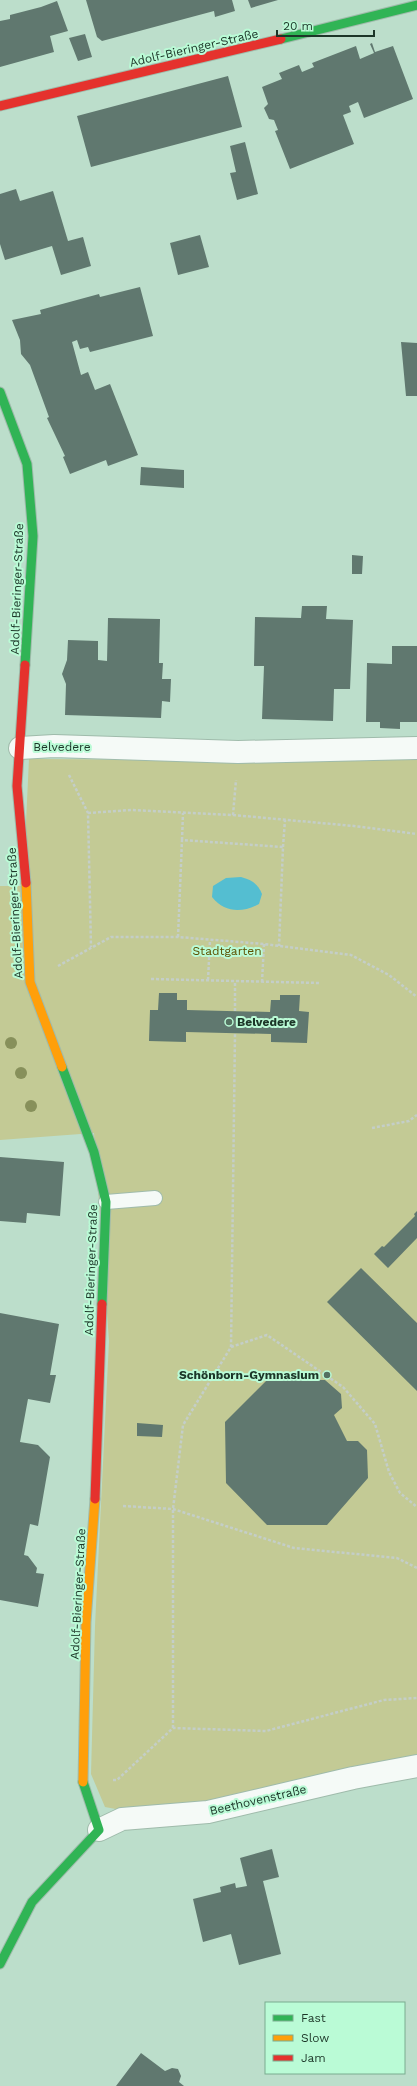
<svg xmlns="http://www.w3.org/2000/svg" width="417" height="2086" font-family="'Work Sans',sans-serif">
	<style>
		.green { fill: #c3ca95 }
		.water { fill: #54bed1 }
		.building { fill: #60786f }
		.lines { fill: none; stroke-linecap: round; stroke-linejoin: round }
		.lane-casing { stroke: #9fbbab; stroke-width: 16 }
		.street-casing { stroke: #9fbbab; stroke-width: 24 }
		.fast-casing { stroke: #9fbbab; stroke-width: 11 }
		.slow-casing { stroke: #9fbbab; stroke-width: 11 }
		.jam-casing { stroke: #9fbbab; stroke-width: 11 }
		.path { stroke: #c4cec8; stroke-width: 2.5; stroke-dasharray: 3 2; stroke-linecap: butt }
		.lane { stroke: #f5faf7; stroke-width: 14 }
		.street { stroke: #f5faf7; stroke-width: 22 }
		.fast { stroke: #30b455; stroke-width: 9 }
		.slow { stroke: #ff9f0a; stroke-width: 9 }
		.jam { stroke: #e5322d; stroke-width: 9 }
		.tree { fill: #87905b }
		.poi-dot { fill: #547161; stroke: #bafbd6; stroke-width: 1.5 }
		.labels { text-anchor: middle; stroke-width: 4; stroke-linejoin: round; paint-order: stroke }
		.street-label { font-size: 12px; fill: #1c3628; stroke: #bafbd6 }
		.park-label { font-size: 12px; fill: #5c5000; stroke: #bafbd6 }
		.poi-label { font-size: 12px; font-weight: bold; fill: #1c3628; stroke: #bafbd6; text-anchor: start }
	</style>
	<rect width="100%" height="100%" fill="#bcdecb"/>
	<path class="green" d="M417 755V1759L205 1803 121 1810 105 1807 91 1774 95 1626 109 1341 94 1133 0 1140V886H23L29 759 219 760Z"/>
	<path class="water" d="M241 877C252 880 258 884 262 894L259 904C242 913 225 913 212 897L213 886 226 878Z"/>
	<path class="building" d="M86 0H232L235 11 215 17 214 11 102 41 97 37Z
		M248 0H278L251 8Z
		M57 1 68 31 50 36 54 52 0 67V21L10 19V15L41 7Z
		M85 34 92 57 78 61 69 38Z
		M372 43 375 52 393 46 413 99 364 118 358 102 349 106 351 112 343 115 354 144 290 169 275 131 278 130 274 120 269 119 264 108 268 104 262 87 282 79 279 73 299 65 302 72 314 67 312 63 356 46 360 59 374 53 370 44Z
		M228 76 242 127 91 167 77 116Z
		M245 142 258 194 237 200 230 173 236 172 230 146Z
		M16 189 20 201 53 191 68 241 83 237 91 266 61 275 52 246 5 260 0 244V194Z
		M200 235 209 267 178 275 170 243Z
		M140 287 153 336 90 352 88 347 80 349 77 340 72 342 81 375 88 372 95 390 110 384 138 455 108 466 106 460 70 474 63 457 65 456 47 418 49 417 30 365 21 354 20 340 12 320 41 314 40 310 99 294 100 297Z
		M401 342 417 343V396H406Z
		M141 467 184 470V488L140 485Z
		M352 555 363 556 362 574H352Z
		M302 606H327L326 619 353 620 350 689H334L333 721 262 719 264 666H254L255 617 301 618Z
		M108 618 160 619 159 663H163L162 679H171L170 702 162 701 161 718 65 715 66 684 62 674 67 660 68 640 98 641V660L107 661Z
		M392 646H417V722H400V729L380 728V722H366L367 663 392 664Z
		M159 993H177V1000H187V1010L270 1012 271 1000H280V995H300L299 1011 309 1012 307 1043 271 1042V1034L186 1032V1042L149 1041 150 1010H158Z
		M0 1157 64 1162 60 1216 27 1213 26 1223 0 1221Z
		M417 1211V1238L388 1268 374 1254 382 1246 384 1247 415 1216 414 1214Z
		M361 1268 417 1323V1391L327 1302Z
		M0 1313 59 1324 50 1375H56L50 1403 28 1399 20 1442 38 1445 50 1457 38 1526 30 1524 24 1555 28 1556 37 1568 36 1573 44 1574 38 1607 0 1600Z
		M268 1379 325 1380 341 1394 342 1408 334 1415 347 1441H358L367 1450 368 1478 327 1525H267L226 1483 225 1422Z
		M137 1423 163 1425 162 1437 137 1436Z
		M272 1849 279 1877 263 1881 281 1954 239 1965 231 1934 203 1942 193 1899 221 1892 220 1887 235 1883 236 1888 247 1886 240 1858Z
		M141 2053 165 2071 172 2068 178 2069 181 2076 179 2082 184 2086H116Z"/>
	<g class="lines">
		<defs>
			<path id="lane" d="M106 1202 155 1198"/>
			<path id="street" d="M20 748 54 746 238 752 417 748
				M99 1830 122 1819 208 1812 353 1778 417 1766"/>
			<path id="fast" d="M281 39 417 5
				M0 392 27 464 33 536 25 665
				M62 1067 94 1152 106 1202 102 1304
				M0 1964 32 1902 99 1830 83 1782"/>
			<path id="slow" d="M26 883 30 982 62 1067
				M83 1782 86 1622 95 1499"/>
			<path id="jam" d="M0 106 281 39
				M25 665 17 786 26 883
				M95 1499 102 1304"/>
		</defs>
		<use href="#lane" class="lane-casing"/>
		<use href="#street" class="street-casing"/>
		<use href="#fast" class="fast-casing"/>
		<use href="#slow" class="slow-casing"/>
		<use href="#jam" class="jam-casing"/>
		<path class="path" d="M69 775 88 813 91 947
			M88 813 131 810 233 815 236 780
			M233 815 354 826 417 834
			M182 840 183 813
			M283 847 285 820
			M178 937 182 840 283 847 279 946
			M58 966 111 937H178L264 944 351 955 389 975 417 997
			M151 979 320 983
			M208 980 210 940
			M262 982 264 944
			M235 1011V981
			M372 1128 409 1121 417 1115
			M231 1347 267 1335 343 1387 375 1424 389 1472 400 1493 417 1507
			M123 1506 173 1509 294 1548 397 1558 417 1568
			M173 1728V1509L183 1425 231 1347 235 1033
			M113 1780H117L173 1728 266 1731 384 1700 417 1698"/>
		<use href="#lane" class="lane"/>
		<use href="#street" class="street"/>
		<use href="#fast" class="fast"/>
		<use href="#slow" class="slow"/>
		<use href="#jam" class="jam"/>
	</g>
	<g class="tree">
		<circle cx="11" cy="1043" r="6"/>
		<circle cx="21" cy="1073" r="6"/>
		<circle cx="31" cy="1106" r="6"/>
	</g>
	<g class="poi-dot">
		<circle cx="229" cy="1022" r="4"/>
		<circle cx="327" cy="1375" r="4"/>
	</g>
	<g class="labels">
		<g class="street-label">
			<text transform="translate(194 48) rotate(-13)" y="4">Adolf-Bieringer-Straße</text>
			<text transform="translate(17 589) rotate(-88)" y="4">Adolf-Bieringer-Straße</text>
			<text x="62" y="751">Belvedere</text>
			<text transform="translate(15 913) rotate(-93)" y="4">Adolf-Bieringer-Straße</text>
			<text transform="translate(91 1270) rotate(-88)" y="4">Adolf-Bieringer-Straße</text>
			<text transform="translate(78 1594) rotate(-87)" y="4">Adolf-Bieringer-Straße</text>
			<text transform="translate(258 1800) rotate(-13)" y="4">Beethovenstraße</text>
		</g>
		<g class="park-label">
			<text x="227" y="955">Stadtgarten</text>
		</g>
		<g class="poi-label">
			<text x="237" y="1026">Belvedere</text>
			<text x="319" y="1379" text-anchor="end">Schönborn-Gymnasium</text>
		</g>
	</g>
	<rect x="265" y="2002" width="140" height="72" fill="#bafbd6" stroke="#7bac90"/>
	<rect x="273" y="2015" width="20" height="6" fill="#30b455" stroke="#7bac90"/>
	<text x="301" y="2022" font-size="12" fill="#1c3628">Fast</text>
	<rect x="273" y="2035" width="20" height="6" fill="#ff9f0a" stroke="#7bac90"/>
	<text x="301" y="2042" font-size="12" fill="#1c3628">Slow</text>
	<rect x="273" y="2055" width="20" height="6" fill="#e5322d" stroke="#7bac90"/>
	<text x="301" y="2062" font-size="12" fill="#1c3628">Jam</text>
	<path d="M277 30v6h97v-6" fill="none" stroke="#1c3628" stroke-width="2"/>
	<text x="283" y="30" font-size="12" fill="#1c3628" stroke="#bafbd6" stroke-width="3" paint-order="stroke">20 m</text>
</svg>
